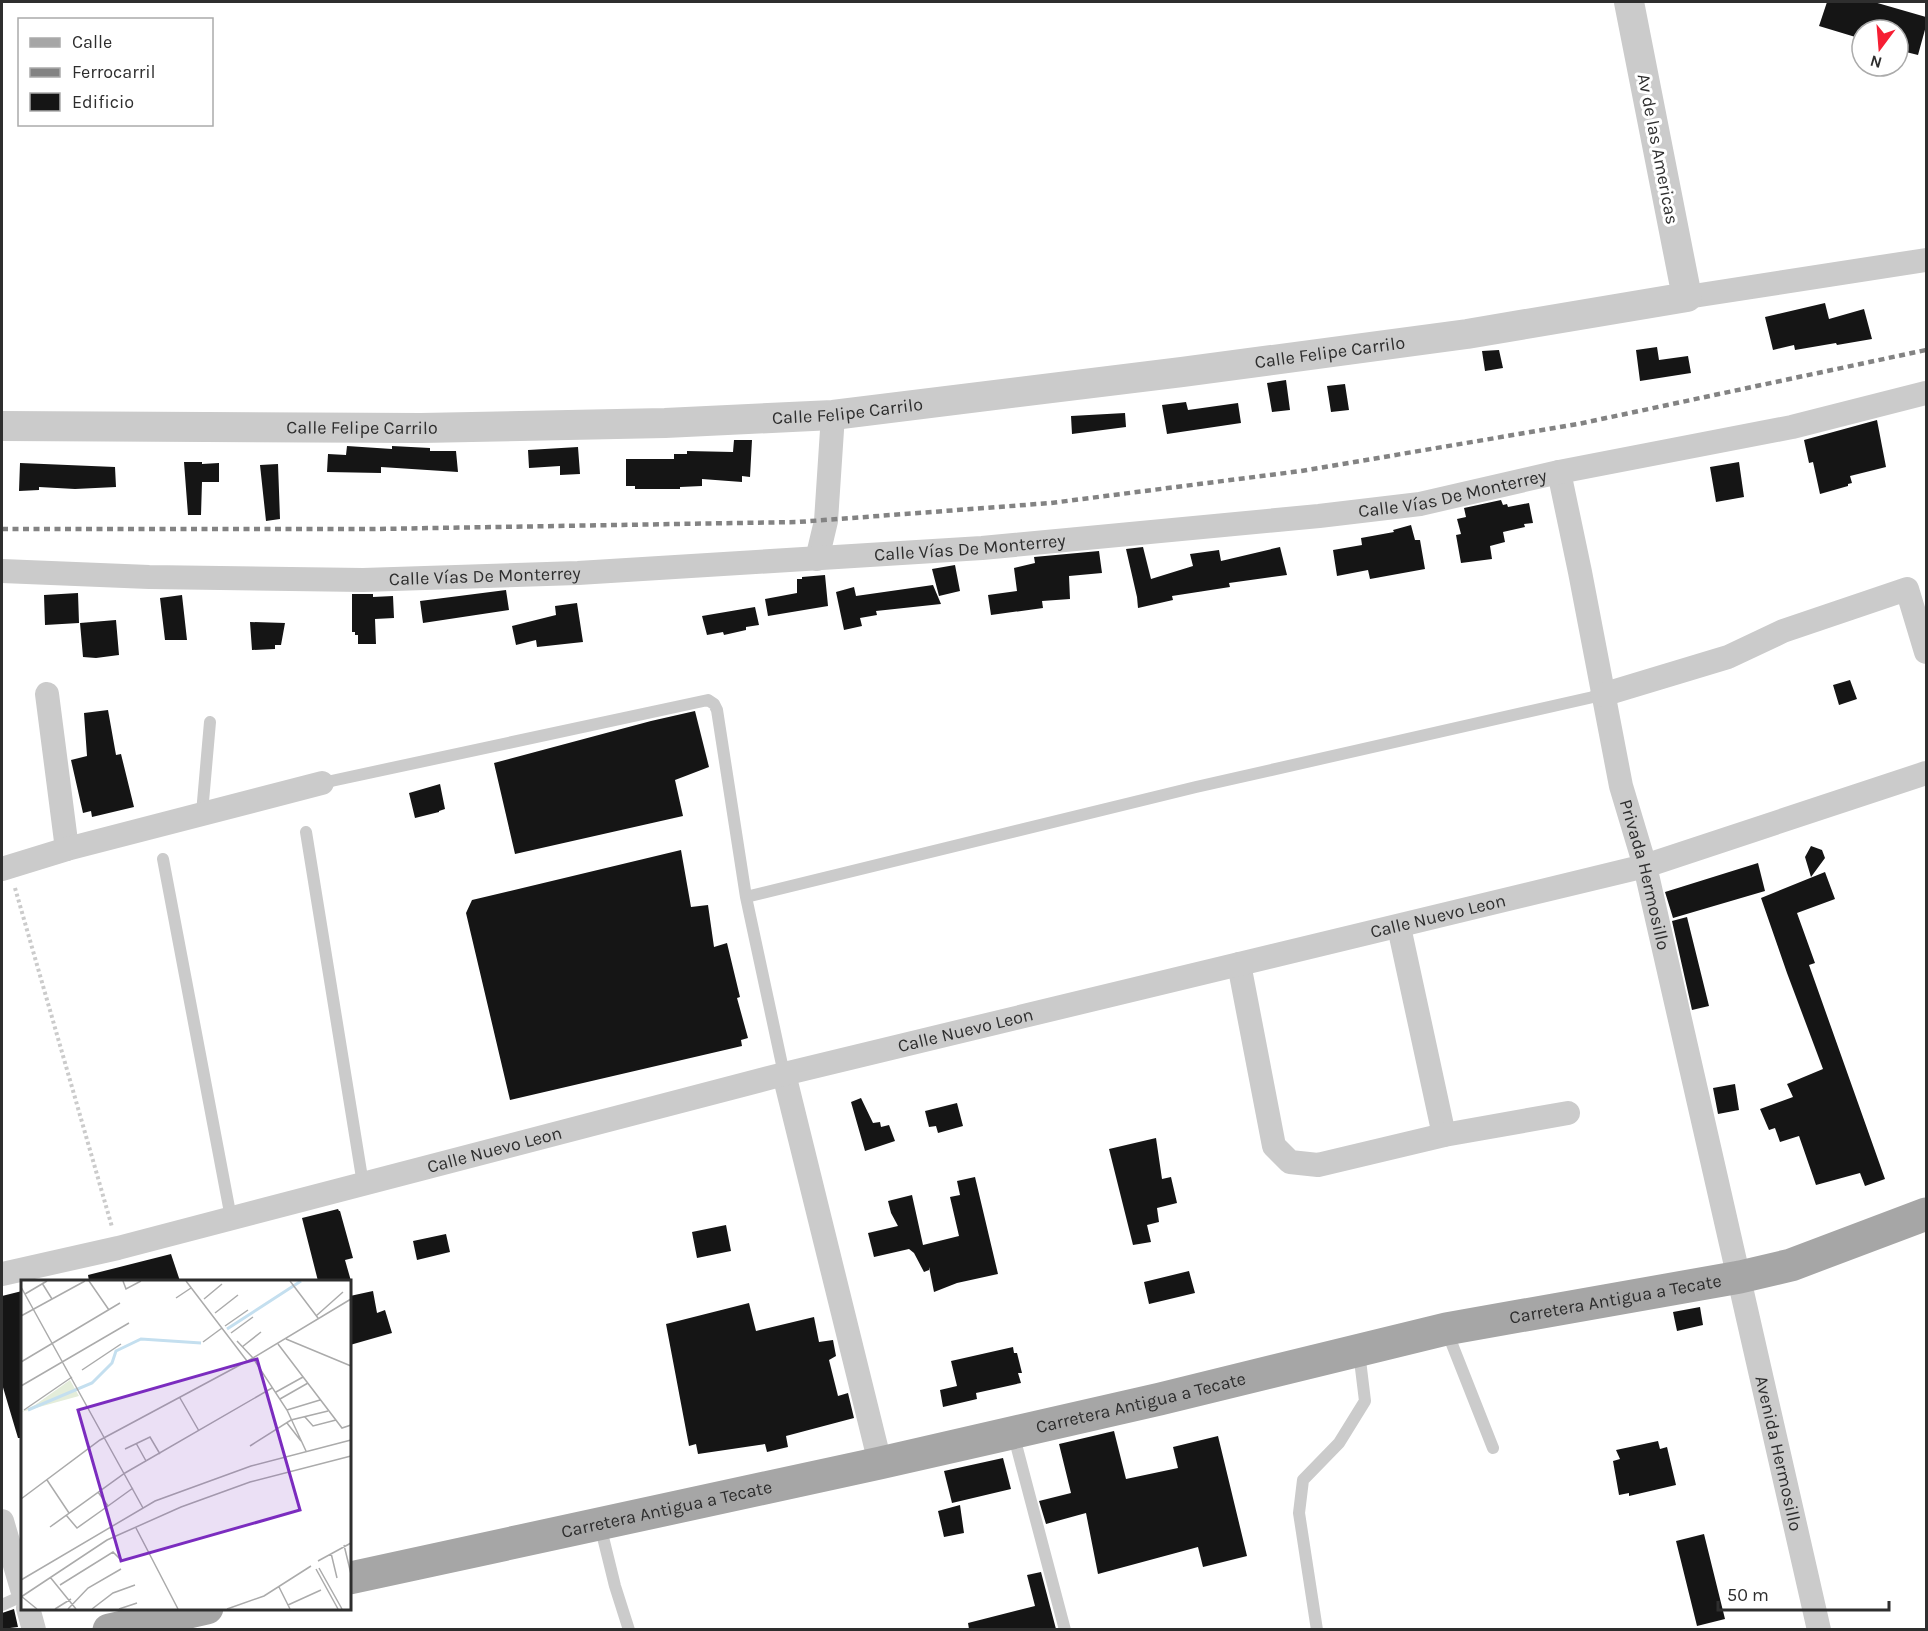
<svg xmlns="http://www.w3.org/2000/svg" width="1928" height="1631" font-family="Karla,sans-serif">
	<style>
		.building { fill: #151515 }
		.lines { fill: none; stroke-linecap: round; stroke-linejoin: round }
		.path { stroke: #cbcbcb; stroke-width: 4; stroke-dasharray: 3 3; stroke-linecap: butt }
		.service { stroke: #cbcbcb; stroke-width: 12 }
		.minor { stroke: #cbcbcb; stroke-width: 24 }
		.tertiary { stroke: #cbcbcb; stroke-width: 30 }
		.primary { stroke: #a6a6a6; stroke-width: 33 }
		.rail { stroke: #838383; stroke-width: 4.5; stroke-dasharray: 6 4.5; stroke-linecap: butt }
		.labels { text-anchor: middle; stroke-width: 6; stroke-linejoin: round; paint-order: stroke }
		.street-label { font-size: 18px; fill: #2e2e2e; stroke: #fff }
		.inset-river { fill: none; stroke: #c4dfef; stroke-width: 3 }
		.inset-road { fill: none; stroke: #ababab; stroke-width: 1.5 }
		.view { fill: #7b2cbf; fill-opacity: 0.15; stroke: #7b2cbf; stroke-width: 3 }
		.inset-edge { fill: none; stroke: #2e2e2e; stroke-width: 3 }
	</style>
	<rect width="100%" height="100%" fill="#fff"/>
	<path class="building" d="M1827 2H1874L1926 17V26L1918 55 1898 50V30H1862V39L1819 26Z
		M1825 303 1829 319 1864 309 1872 339 1837 345 1836 343 1795 350 1794 345 1773 350 1765 317Z
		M1657 347 1659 360 1688 356 1691 373 1640 381 1636 350Z
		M1499 350 1503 368 1485 371 1482 351Z
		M1286 380 1290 410 1272 412 1267 383Z
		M1345 384 1349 410 1331 412 1327 386Z
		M1186 402 1188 410 1238 403 1241 423 1167 434 1162 405Z
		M1125 413 1126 427 1072 434 1071 416Z
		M1877 420 1886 467 1850 476 1852 483 1848 484V486L1820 494 1813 462 1809 463 1804 440Z
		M734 440H752L750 477 742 476V482L702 479V486L680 487V489H635V486H626V459H674V454H687V451L733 452Z
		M347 446 392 449V446L430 448V451H456L458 472 381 467V473L327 472 328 454 346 455Z
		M578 447 580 474 560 475V466L529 468 528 450Z
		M184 462H202V464L219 463V482H202L201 515H188Z
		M1739 462 1744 497 1716 502 1710 467Z
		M20 463 115 467 116 487 75 489 39 487V490L19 491Z
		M278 464 280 519 266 521 260 465Z
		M1501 500 1503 505 1507 504 1508 507 1529 503 1533 523 1524 524 1525 527 1503 532 1505 542 1490 546 1492 559 1461 563 1456 535 1461 534 1457 519 1466 517 1464 508Z
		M1411 525 1415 540H1420L1425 569 1370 579 1368 570 1337 576 1333 550 1362 545 1361 538 1394 532 1393 530Z
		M1143 547 1151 579 1193 566 1190 554 1219 550 1221 561 1280 547 1287 575 1229 583 1230 587 1172 596 1173 600 1138 608 1137 597 1126 549Z
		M1099 551 1102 573 1069 576 1070 599 1042 601 1043 608 991 615 988 595 1017 591 1014 568 1035 563 1034 557Z
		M955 565 960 591 939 596 932 569Z
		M825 575 828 606 768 616 765 599 797 593V579H802V577Z
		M933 585 941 604 876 611 877 615 860 618 862 626 844 630 836 592 854 587 856 596Z
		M506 590 509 610 423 623 420 601Z
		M78 593 79 623 45 625 44 595Z
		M352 594H373V597L393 596 394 618 375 619 376 644H358V635H355V632H352Z
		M182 595 187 640H165L160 598Z
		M577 603 583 642 537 647 536 640 516 645 512 626 556 615 555 606Z
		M755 607 759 625 746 627V630L724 635 723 632 707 635 702 616Z
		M116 620 119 655 96 658 83 657 80 623Z
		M250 622 285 623 281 645H275V649L252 650Z
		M1850 680 1857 699 1839 705 1833 685Z
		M108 710 116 755 121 754 134 807 92 817 91 811 83 813 71 760 87 756 84 713Z
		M695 711 709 767 675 780 683 816 515 854 494 763 651 721Z
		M440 784 445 809 439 811V812L415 818 409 793Z
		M1811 846 1822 850 1825 858 1811 877 1805 857Z
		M681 850 691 907 708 905 714 947 727 943 740 997 737 998 748 1038 741 1040 742 1046 510 1100 466 913 472 900Z
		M1758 863 1765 891 1673 918 1665 892Z
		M1825 872 1835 899 1797 913 1815 963 1809 965 1885 1179 1865 1186 1860 1173 1816 1185 1799 1136 1780 1142 1775 1128 1769 1130 1760 1109 1793 1097 1787 1084 1823 1069 1787 973 1761 898Z
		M1687 917 1709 1006 1692 1010 1672 921Z
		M1735 1084 1739 1110 1718 1114 1713 1088Z
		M861 1098 873 1123 880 1122 881 1127 889 1125 895 1141 865 1151 851 1102Z
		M957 1103 963 1126 938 1133 936 1126 929 1127 925 1111Z
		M1156 1138 1162 1179 1171 1177 1177 1203 1157 1208 1159 1222 1147 1225 1151 1242 1133 1245 1109 1149Z
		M975 1177 998 1274 957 1283 934 1292 929 1267V1270L924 1272 914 1253 909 1249 874 1257 868 1233 898 1226 891 1213 888 1201 912 1195 923 1245 959 1236 950 1197 960 1195 957 1181Z
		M338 1209 339 1211H340L353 1258 345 1260 351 1281H318L302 1218Z
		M726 1225 731 1251 697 1258 692 1232Z
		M446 1234 450 1252 417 1260 413 1241Z
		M171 1254 180 1281H89L88 1275Z
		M1189 1271 1195 1293 1149 1304 1144 1282Z
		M22 1291V1438H18L2 1384V1296Z
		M373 1291 377 1313 385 1310 392 1333 350 1345V1296Z
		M749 1303 756 1331 814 1317 819 1342 833 1340 836 1356 829 1360 838 1396 848 1393 854 1418 786 1436 788 1447 767 1452 765 1444 698 1454 696 1444 689 1446 666 1324Z
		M1700 1307 1703 1325 1677 1331 1673 1312Z
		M1013 1347 1014 1353H1017L1022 1373H1018L1021 1383 976 1393 977 1399 943 1407 940 1390 957 1386 951 1361Z
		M1114 1431 1126 1479 1178 1468 1173 1447 1218 1436 1247 1556 1203 1567 1198 1547 1098 1574 1086 1513 1046 1524 1039 1501 1071 1493 1059 1444Z
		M1658 1441 1660 1449 1667 1447 1676 1485 1629 1496V1493L1619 1495 1613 1461 1620 1459 1616 1450Z
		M1003 1458 1011 1489 952 1503 944 1471Z
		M960 1505 964 1533 944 1537 938 1511Z
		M1704 1534 1725 1619 1697 1626 1676 1541Z
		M1041 1572 1056 1629H969L968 1623 1035 1606 1027 1575Z
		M14 1609 18 1627 2 1629V1613Z"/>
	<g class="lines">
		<path class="path" d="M15 888 112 1227"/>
		<path class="service" d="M322 783 708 700 714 704 717 710 746 897 784 1074
			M202 813 210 722
			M306 832 363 1184
			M163 859 231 1218
			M746 897 1196 787 1602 695
			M1446 1329 1493 1448
			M1013 1433 1065 1630
			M600 1525 615 1586 629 1630
			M2 1605 22 1596
			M1317 1630 1299 1513 1303 1480 1339 1443 1365 1401 1359 1352"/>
		<g class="minor">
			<path d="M1687 297 1926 260"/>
			<path id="s1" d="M1559 472 1580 572 1621 786 1645 866 1819 1630"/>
			<path d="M817 559 826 521 833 415"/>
			<path id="s2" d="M2 571 149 577 363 580 578 573 982 548 1319 516 1420 504 1559 472 1792 427 1926 393"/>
			<path d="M47 694 67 849"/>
			<path d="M1602 695 1728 657 1783 631 1907 589 1926 652"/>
			<path d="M2 869 67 849 322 783"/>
			<path d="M1399 927 1444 1135"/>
			<path d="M1239 964 1274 1146 1290 1162 1318 1165 1444 1135 1568 1113"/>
			<path d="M784 1074 880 1463"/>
			<path id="s3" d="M2 1274 118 1248 784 1074 1645 866 1926 773"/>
			<path d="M2 1521 22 1589"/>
			<path d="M28 1608 34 1630"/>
		</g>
		<path class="tertiary" id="s4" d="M2 426 421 428 665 423 833 415 1182 372 1467 334 1687 297 1629 2"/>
		<g class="primary">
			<path id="s5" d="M350 1578 880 1463 1160 1399 1446 1329 1740 1277 1791 1265 1926 1214"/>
			<path d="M109 1630 207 1608"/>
		</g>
		<path class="rail" d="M2 529H374L798 522 1051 503 1301 471 1578 424 1926 350"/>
	</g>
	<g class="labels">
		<g class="street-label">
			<text transform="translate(1658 149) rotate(79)" y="6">Av de las Americas</text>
			<text dy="6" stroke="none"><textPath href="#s4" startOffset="1332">Calle Felipe Carrilo</textPath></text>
			<text dy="6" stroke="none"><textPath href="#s4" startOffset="846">Calle Felipe Carrilo</textPath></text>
			<text dy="6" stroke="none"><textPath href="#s4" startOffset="360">Calle Felipe Carrilo</textPath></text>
			<text dy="6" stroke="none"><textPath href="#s2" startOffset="1455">Calle Vías De Monterrey</textPath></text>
			<text dy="6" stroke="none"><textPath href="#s2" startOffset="969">Calle Vías De Monterrey</textPath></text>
			<text dy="6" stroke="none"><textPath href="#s2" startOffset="483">Calle Vías De Monterrey</textPath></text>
			<text dy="6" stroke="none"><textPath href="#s1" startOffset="412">Privada Hermosillo</textPath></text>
			<text dy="6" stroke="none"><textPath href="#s3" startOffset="1480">Calle Nuevo Leon</textPath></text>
			<text dy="6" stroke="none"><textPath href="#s3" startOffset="994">Calle Nuevo Leon</textPath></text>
			<text dy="6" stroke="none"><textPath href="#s3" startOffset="508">Calle Nuevo Leon</textPath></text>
			<text dy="6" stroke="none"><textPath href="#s5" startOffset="1296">Carretera Antigua a Tecate</textPath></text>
			<text dy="6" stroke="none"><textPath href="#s5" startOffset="810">Carretera Antigua a Tecate</textPath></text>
			<text dy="6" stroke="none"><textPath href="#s1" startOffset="1006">Avenida Hermosillo</textPath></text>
			<text dy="6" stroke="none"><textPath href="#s5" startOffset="324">Carretera Antigua a Tecate</textPath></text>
		</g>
	</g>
	<g transform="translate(21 1280)">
		<rect width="330" height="330" fill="#fff"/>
		<path d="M49 100 58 116 0 132 14 125Z" fill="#e4edda"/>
		<path class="inset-river" d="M206 49 280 1M7 130 71 103 91 83 95 71 120 59 180 63"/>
		<path class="inset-road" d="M68 1 88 30M102 1 105 9 120 1M165 1 226 81M269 1 297 38M21 3 31 19M0 7 122 228M4 14 26 1M155 18 170 8M183 19 201 4M194 33 217 15M0 36 64 1M295 36 322 12M204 46 227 30M210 53 232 37M265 59 330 86M216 61 232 78M182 62 201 48M257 64 321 148 330 145M221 67 240 52M232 78 266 130 285 171M0 82 99 23M61 90 100 64M0 106 108 43M255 112 282 97M159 118 178 151M259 119 287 103M3 130 51 97M266 130 299 120M284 137 292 146 315 140M266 143 280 161M115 163 125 181M229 166 270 140 307 131M104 169 129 157 139 174M26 200 48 233M77 212 87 226 112 208M0 219 79 160 232 78 330 19M45 235 56 248 87 226M29 247 104 193 251 108M115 248 157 329M323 265 330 294M310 273 316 298M297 281 330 263M298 288 321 329M295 289 317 329M29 297 55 329M0 300 134 221 230 186 330 160M39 305 92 272 99 279M258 307 269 329M0 316 16 329M0 317 86 260 160 227 229 202 330 176M267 325 300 310M34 329 50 319M47 329 67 308 100 289M71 329 92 313 114 305M98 329 116 323M206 329 243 316 290 286"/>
		<path class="view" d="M236 79 279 230 100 281 57 130Z"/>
		<rect width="330" height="330" class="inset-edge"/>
	</g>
	<rect width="1928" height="1631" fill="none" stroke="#2e2e2e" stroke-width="6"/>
	<rect x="18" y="18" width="195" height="108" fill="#ffffff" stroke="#ababab" stroke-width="1.5"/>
	<rect x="30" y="38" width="30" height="9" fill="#a6a6a6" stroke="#ababab" stroke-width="1.5"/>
	<text x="72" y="48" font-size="18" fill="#2e2e2e">Calle</text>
	<rect x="30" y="68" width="30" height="9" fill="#838383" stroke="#ababab" stroke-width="1.5"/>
	<text x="72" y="78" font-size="18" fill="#2e2e2e">Ferrocarril</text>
	<rect x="30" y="93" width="30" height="18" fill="#151515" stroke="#ababab" stroke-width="1.5"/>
	<text x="72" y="108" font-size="18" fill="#2e2e2e">Edificio</text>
	<g transform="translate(1880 48) rotate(196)"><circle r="28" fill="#ffffff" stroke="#ababab" stroke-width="1.5"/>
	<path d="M0-4.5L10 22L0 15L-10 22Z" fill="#f61e33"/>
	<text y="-9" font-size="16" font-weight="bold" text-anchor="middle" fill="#2e2e2e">N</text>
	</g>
	<path d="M1718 1601v9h171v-9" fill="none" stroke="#2e2e2e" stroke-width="3"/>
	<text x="1727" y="1601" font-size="18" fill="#2e2e2e" stroke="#ffffff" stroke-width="4.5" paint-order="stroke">50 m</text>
</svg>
